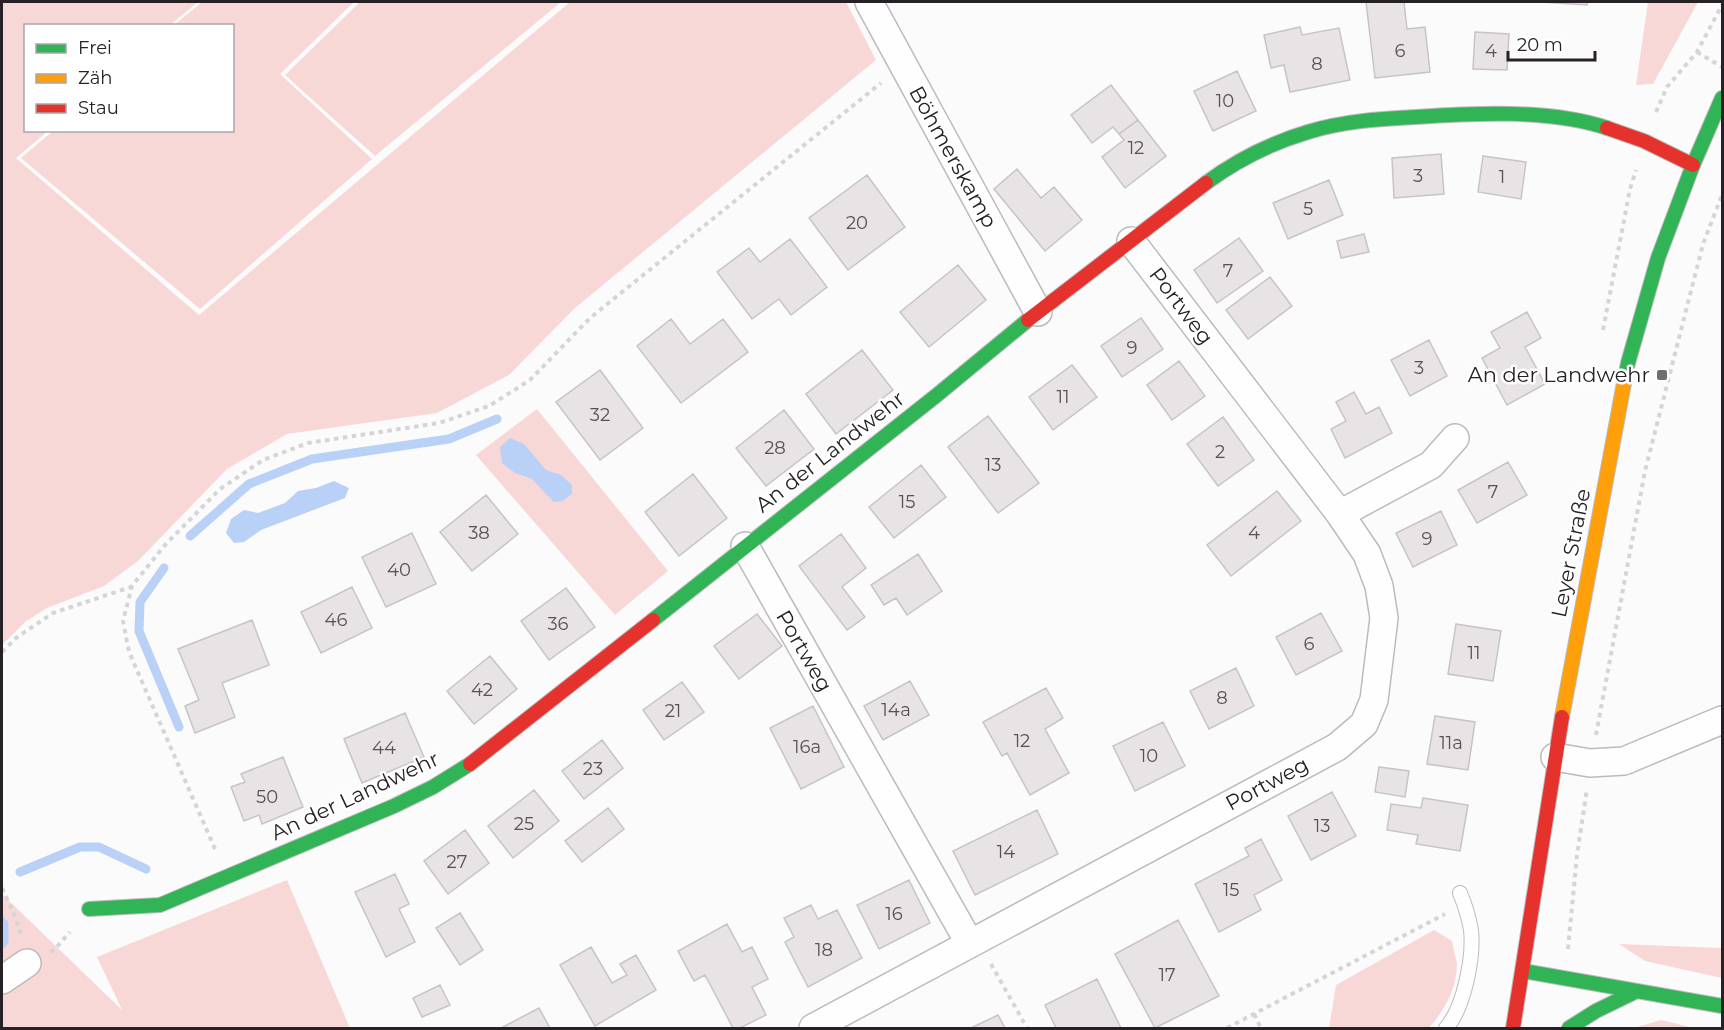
<svg xmlns="http://www.w3.org/2000/svg" width="1724" height="1030" font-family="Montserrat,sans-serif">
	<style>
		.green { fill: #f8d8d6 }
		.water { fill: #b9d0f7 }
		.lines { fill: none; stroke-linecap: round; stroke-linejoin: round }
		.stream { stroke: #b9d0f7; stroke-width: 9 }
		.building { fill: #e8e3e5; stroke: #c8c3c6; stroke-width: 1.5 }
		.lane-casing { stroke: #bcbabd; stroke-width: 16 }
		.street-casing { stroke: #bcbabd; stroke-width: 30 }
		.fast-casing { stroke: #bcbabd; stroke-width: 16 }
		.slow-casing { stroke: #bcbabd; stroke-width: 16 }
		.jam-casing { stroke: #bcbabd; stroke-width: 16 }
		.path { stroke: #d5d5d5; stroke-width: 4; stroke-dasharray: 4.5 4.5; stroke-linecap: butt }
		.lane { stroke: #fffeff; stroke-width: 14 }
		.street { stroke: #fffeff; stroke-width: 27 }
		.fast { stroke: #30b455; stroke-width: 14 }
		.slow { stroke: #ff9f0a; stroke-width: 14 }
		.jam { stroke: #e5322d; stroke-width: 14 }
		.poi-dot { fill: #716d72; stroke: #fff; stroke-width: 2 }
		.labels { text-anchor: middle; stroke-width: 5; stroke-linejoin: round; paint-order: stroke }
		.number-label { font-size: 18px; fill: #585258 }
		.street-label { font-size: 21px; fill: #262127; stroke: #fff }
		.poi-label { font-size: 21px; fill: #262127; stroke: #fff; text-anchor: end }
	</style>
	<rect width="100%" height="100%" fill="#fcfbfc"/>
	<path class="green" d="M2 2H198L170 25 26 26V130L48 131 16 158 199 315 570 2H846L876 60 575 308 509 375 437 413 287 434 227 469 138 561 104 586 47 608 25 622 2 645Z
		M202 2H354L280 74 372 159 200 309 21 158 53 131 232 130V26L174 25Z
		M360 2H561L375 156 285 75Z
		M1648 2H1698L1653 84 1636 85Z
		M537 409 668 571 615 615 476 455Z
		M287 880 350 1028H2V894L122 1010 97 957Z
		M1434 930 1452 941C1453 948 1456 957 1457 964 1457 989 1444 1011 1429 1028H1329L1336 985Z
		M1619 944 1722 948V978L1645 961Z
		M1661 1020 1694 1028H1634Z"/>
	<path class="water" d="M510 438 524 444 546 470 561 475 572 485V494L562 501 554 502 544 492 532 479 515 473 502 463 500 447Z
		M334 481 349 488 345 498 261 530 244 542 234 543 226 533 231 519 244 510 258 513 285 503 298 491 316 488Z"/>
	<g class="lines">
		<path class="stream" d="M190 536 249 484 312 459 449 439 497 419
			M164 568 140 602 139 631 179 727
			M20 872 80 847H99L146 869
			M2 922 4 924V941L2 944"/>
	</g>
	<path class="building" d="M1366 2H1404L1407 29 1425 27 1430 72 1375 78Z
		M1541 2H1588L1587 5Z
		M1300 27 1302 35 1339 28 1350 80 1290 92 1284 65 1271 68 1264 35Z
		M1475 32 1509 34 1507 70 1473 69Z
		M1237 71 1256 111 1213 131 1194 91Z
		M1111 85 1138 120 1119 134 1113 127 1092 143 1071 115Z
		M1138 120 1166 156 1125 188 1102 157 1124 140 1119 134Z
		M1441 154 1444 194 1394 198 1392 158Z
		M1483 156 1526 162 1521 199 1478 192Z
		M1017 169 1041 198 1054 187 1082 220 1045 251 994 189Z
		M867 175 905 227 848 270 809 218Z
		M1329 180 1343 215 1288 239 1273 203Z
		M1364 234 1369 252 1341 258 1337 241Z
		M1239 238 1263 271 1217 303 1194 270Z
		M790 239 827 287 791 315 779 299 752 319 717 272 749 248 760 262Z
		M958 265 986 300 929 347 900 312Z
		M1270 277 1292 306 1248 339 1226 310Z
		M1527 312 1541 338 1525 347 1545 384 1507 405 1482 358 1500 348 1491 332Z
		M1141 318 1163 349 1122 377 1101 346Z
		M671 319 690 344 723 319 748 352 681 403 637 346Z
		M1429 340 1447 376 1410 396 1391 360Z
		M862 350 893 390 836 434 806 394Z
		M1179 361 1205 396 1172 420 1147 385Z
		M1072 365 1097 397 1053 430 1029 397Z
		M600 370 643 428 600 460 556 402Z
		M1354 392 1366 414 1379 407 1392 433 1345 458 1331 429 1346 421 1336 402Z
		M784 410 814 449 766 486 736 448Z
		M988 416 1039 483 998 513 948 447Z
		M1223 417 1254 460 1218 486 1187 444Z
		M1508 462 1527 495 1477 523 1458 490Z
		M921 465 946 497 894 538 869 507Z
		M693 474 727 518 679 556 645 512Z
		M1277 491 1301 521 1231 576 1207 545Z
		M486 495 518 534 472 571 440 532Z
		M1441 511 1457 545 1413 567 1396 533Z
		M412 533 436 584 386 607 362 557Z
		M841 534 866 568 842 587 865 617 847 630 799 566Z
		M918 554 942 591 907 615 896 598 884 605 871 585Z
		M352 587 372 628 321 653 301 612Z
		M566 588 595 627 549 660 521 621Z
		M1321 613 1342 651 1296 675 1276 637Z
		M757 614 782 646 739 679 714 646Z
		M252 620 269 665 222 683 235 717 195 733 185 706 199 700 178 649Z
		M1456 624 1501 631 1493 681 1448 674Z
		M490 656 517 689 474 724 447 691Z
		M1236 668 1254 706 1209 729 1190 691Z
		M910 681 929 715 883 740 864 706Z
		M682 682 704 712 664 740 643 710Z
		M1046 688 1063 718 1045 729 1069 773 1030 795 1007 753 1002 756 983 722Z
		M813 706 844 767 801 789 770 728Z
		M405 713 424 757 362 783 344 739Z
		M1435 716 1475 722 1468 770 1427 764Z
		M1163 722 1185 766 1135 791 1113 746Z
		M602 740 623 768 584 799 562 771Z
		M283 757 303 807 262 824 259 815 244 821 231 787 245 782 241 774Z
		M1379 767 1409 771 1405 797 1375 792Z
		M534 790 559 821 513 858 488 826Z
		M1332 792 1356 836 1311 860 1288 816Z
		M1423 798 1468 805 1460 851 1416 844 1418 835 1387 830 1391 804 1421 808Z
		M608 808 624 829 582 862 565 841Z
		M1037 810 1058 854 975 895 953 851Z
		M465 830 489 863 448 894 424 861Z
		M1261 839 1282 880 1254 895 1261 910 1219 932 1195 884 1249 856 1245 848Z
		M395 874 409 904 399 909 415 942 386 957 355 892Z
		M909 880 930 923 879 949 857 905Z
		M811 905 818 919 837 910 862 958 808 987 785 942 794 937 784 918Z
		M460 913 483 950 460 965 436 928Z
		M1178 920 1219 996 1155 1028 1115 954Z
		M727 924 742 952 752 947 768 979 752 987 766 1015 740 1028H733L705 975 694 981 678 951Z
		M591 947 612 983 627 975 620 964 636 955 656 990 595 1026 560 965Z
		M1097 979 1121 1028H1056L1045 1005Z
		M440 985 450 1005 422 1017 413 998Z
		M539 1008 550 1028H501Z
		M998 1015 1005 1028H971Z"/>
	<g class="lines">
		<defs>
			<path id="lane" d="M1446 1028C1464 1008 1474 957 1471 930 1469 918 1465 905 1460 893"/>
			<path id="street" d="M869 2 1038 312
				M1340 514 1431 465 1455 438
				M745 546 970 944
				M1555 757 1590 763 1624 761 1722 720
				M2 980 27 963
				M813 1028 1337 747 1364 724 1374 700 1384 618 1379 586 1367 554 1340 514 1131 241"/>
			<path id="fast" d="M1206 183C1237 160 1271 143 1308 132 1343 121 1379 119 1416 117 1476 113 1550 109 1607 128
				M1624 383 1628 363 1658 258 1693 165 1722 98
				M653 620 937 395 1028 320
				M89 909 160 905 394 806 433 787 470 764
				M1523 971 1722 1006
				M1569 1028 1596 1011 1637 991"/>
			<path id="slow" d="M1562 717 1624 383"/>
			<path id="jam" d="M1607 128 1644 141 1693 165
				M1028 320 1206 183
				M470 764 653 620
				M1513 1028 1562 717"/>
		</defs>
		<use href="#lane" class="lane-casing"/>
		<use href="#street" class="street-casing"/>
		<use href="#fast" class="fast-casing"/>
		<use href="#slow" class="slow-casing"/>
		<use href="#jam" class="jam-casing"/>
		<path class="path" d="M1697 52 1722 67
			M1656 112 1667 87 1697 52 1722 5
			M1603 330 1630 189 1636 170
			M2 652 16 638 53 613 131 587
			M1596 735 1645 471 1703 244 1722 195
			M215 849 129 652 123 621 132 586 165 545 220 489 263 460 308 443 439 423 489 406 530 380 590 318 881 83
			M2 888 14 914 22 937
			M1568 949 1577 855 1587 789
			M50 952 54 950 70 932
			M991 964 1027 1028
			M1254 1014 1261 1028
			M1227 1028 1445 914"/>
		<use href="#lane" class="lane"/>
		<use href="#street" class="street"/>
		<use href="#fast" class="fast"/>
		<use href="#slow" class="slow"/>
		<use href="#jam" class="jam"/>
	</g>
	<rect class="poi-dot" x="1656" y="369" width="12" height="12" rx="3"/>
	<g class="labels">
		<g class="number-label">
			<text x="1400" y="57">6</text>
			<text x="1491" y="57">4</text>
			<text x="1317" y="70">8</text>
			<text x="1225" y="107">10</text>
			<text x="1136" y="154">12</text>
			<text x="1418" y="182">3</text>
			<text x="1502" y="183">1</text>
			<text x="1308" y="215">5</text>
			<text x="857" y="229">20</text>
			<text x="1228" y="277">7</text>
			<text x="1132" y="354">9</text>
			<text x="1419" y="374">3</text>
			<text x="1063" y="403">11</text>
			<text x="600" y="421">32</text>
			<text x="775" y="454">28</text>
			<text x="1220" y="458">2</text>
			<text x="993" y="471">13</text>
			<text x="1493" y="498">7</text>
			<text x="907" y="508">15</text>
			<text x="479" y="539">38</text>
			<text x="1254" y="539">4</text>
			<text x="1427" y="545">9</text>
			<text x="399" y="576">40</text>
			<text x="336" y="626">46</text>
			<text x="558" y="630">36</text>
			<text x="1309" y="650">6</text>
			<text x="1474" y="659">11</text>
			<text x="482" y="696">42</text>
			<text x="1222" y="704">8</text>
			<text x="896" y="716">14a</text>
			<text x="673" y="717">21</text>
			<text x="1022" y="747">12</text>
			<text x="1451" y="749">11a</text>
			<text x="807" y="753">16a</text>
			<text x="384" y="754">44</text>
			<text x="1149" y="762">10</text>
			<text x="593" y="775">23</text>
			<text x="267" y="803">50</text>
			<text x="524" y="830">25</text>
			<text x="1322" y="832">13</text>
			<text x="1006" y="858">14</text>
			<text x="457" y="868">27</text>
			<text x="1231" y="896">15</text>
			<text x="894" y="920">16</text>
			<text x="824" y="956">18</text>
			<text x="1167" y="981">17</text>
		</g>
		<g class="street-label">
			<text transform="translate(953 157) rotate(61)" y="7">Böhmerskamp</text>
			<text transform="translate(1181 306) rotate(53)" y="7">Portweg</text>
			<text transform="translate(830 452) rotate(-38)" y="7">An der Landwehr</text>
			<text transform="translate(1571 553) rotate(-79)" y="7">Leyer Straße</text>
			<text transform="translate(804 651) rotate(60)" y="7">Portweg</text>
			<text transform="translate(1267 784) rotate(-28)" y="7">Portweg</text>
			<text transform="translate(355 796) rotate(-25)" y="7">An der Landwehr</text>
		</g>
		<g class="poi-label">
			<text x="1650" y="382">An der Landwehr</text>
		</g>
	</g>
	<rect width="1724" height="1030" fill="none" stroke="#262127" stroke-width="6"/>
	<rect x="24" y="24" width="210" height="108" fill="#ffffff" stroke="#a8a6a9" stroke-width="1.5"/>
	<rect x="36" y="44" width="30" height="9" fill="#30b455" stroke="#a8a6a9" stroke-width="1.5"/>
	<text x="78" y="54" font-size="18" fill="#262127">Frei</text>
	<rect x="36" y="74" width="30" height="9" fill="#ff9f0a" stroke="#a8a6a9" stroke-width="1.5"/>
	<text x="78" y="84" font-size="18" fill="#262127">Zäh</text>
	<rect x="36" y="104" width="30" height="9" fill="#e5322d" stroke="#a8a6a9" stroke-width="1.5"/>
	<text x="78" y="114" font-size="18" fill="#262127">Stau</text>
	<path d="M1508 51v9h87v-9" fill="none" stroke="#262127" stroke-width="3"/>
	<text x="1517" y="51" font-size="18" fill="#262127" stroke="#ffffff" stroke-width="4.5" paint-order="stroke">20 m</text>
</svg>
